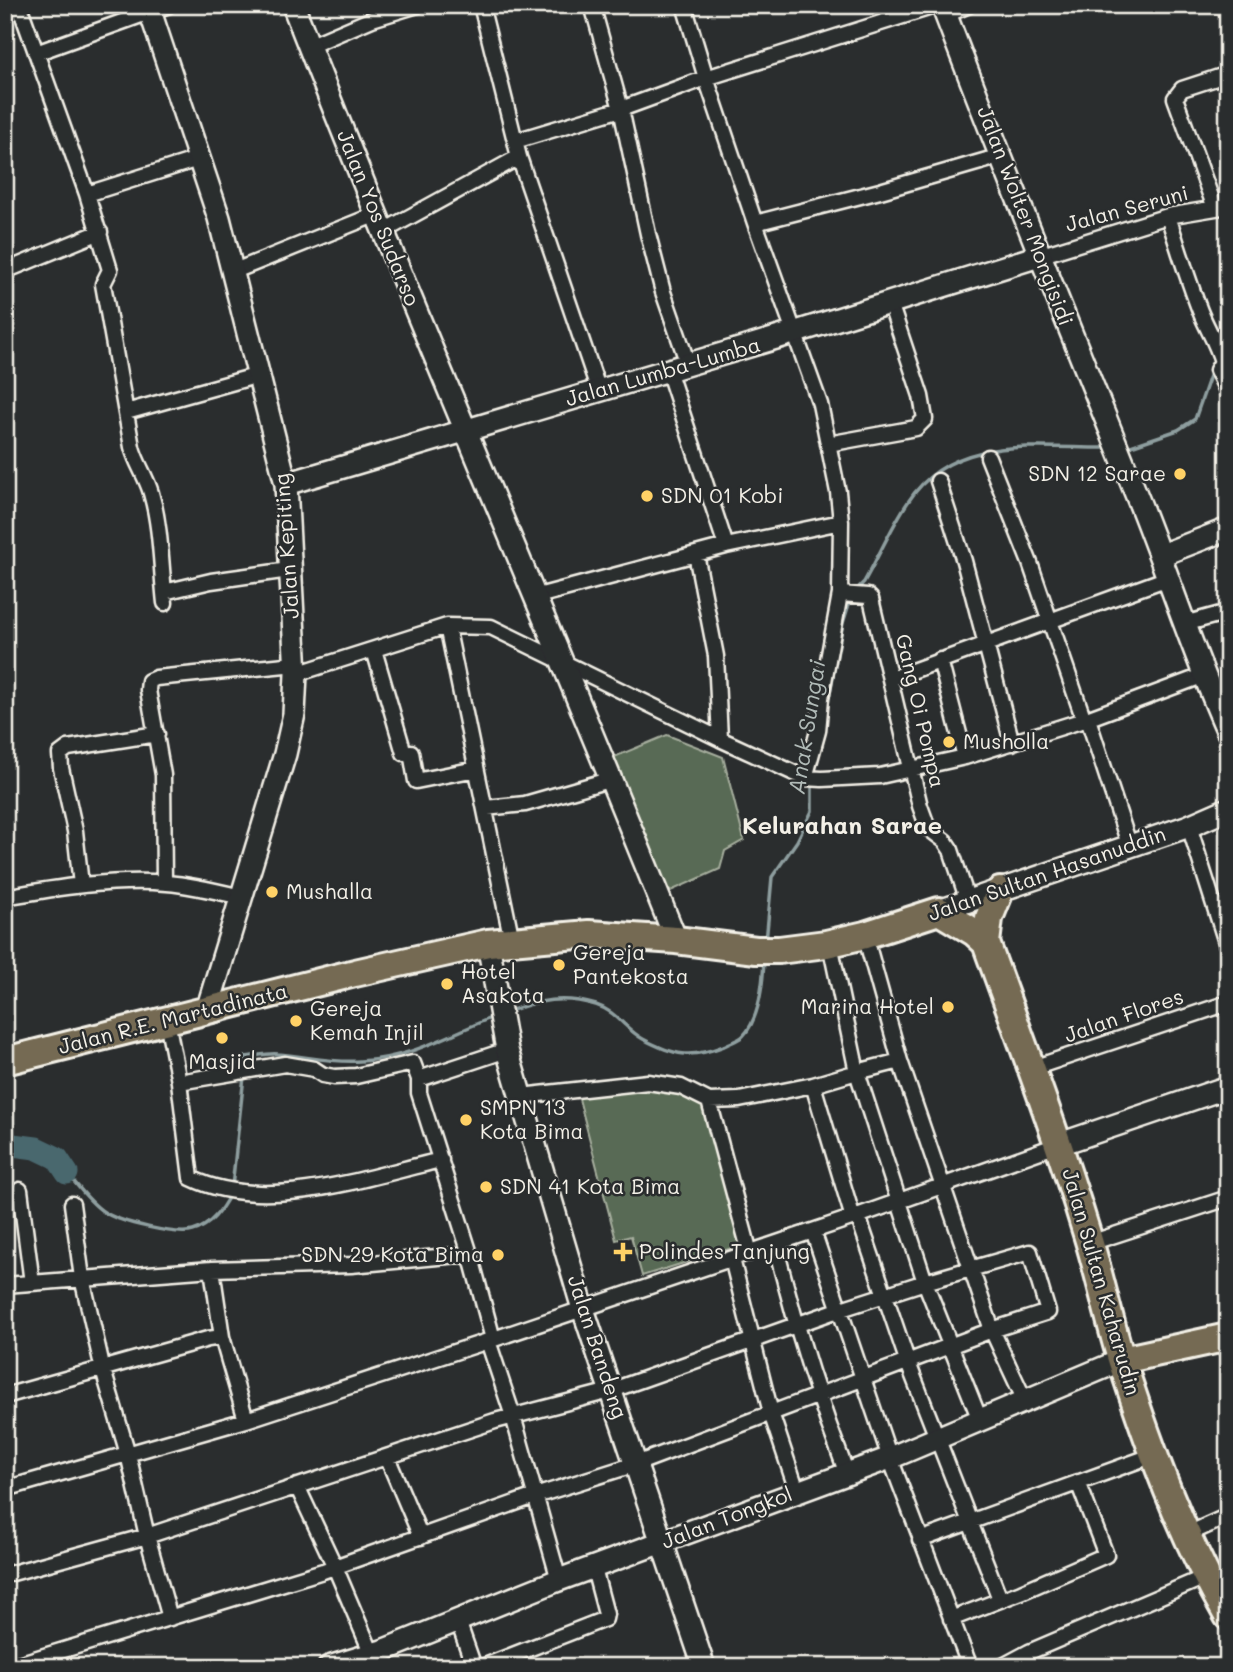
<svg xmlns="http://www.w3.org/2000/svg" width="1233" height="1672" font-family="Mali,sans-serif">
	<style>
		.green { fill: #596a54; stroke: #a6ae9e; stroke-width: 2 }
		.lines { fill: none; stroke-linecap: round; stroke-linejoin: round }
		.stream { stroke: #8e9e9f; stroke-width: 3.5 }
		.river { stroke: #4a676e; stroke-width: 23 }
		.street-casing { stroke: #f4f1e8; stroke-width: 19 }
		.secondary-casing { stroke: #f4f1e8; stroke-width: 26 }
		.highway-casing { stroke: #f4f1e8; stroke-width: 32 }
		.street { stroke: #2a2d2e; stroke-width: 14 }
		.secondary { stroke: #2a2d2e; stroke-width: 21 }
		.highway { stroke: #756b52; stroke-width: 26 }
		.poi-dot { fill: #ffd166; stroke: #2a2d2e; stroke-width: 2.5 }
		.labels { text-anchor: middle; stroke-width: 5; stroke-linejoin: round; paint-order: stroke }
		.street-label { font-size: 21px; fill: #f4f1e8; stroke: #2a2d2e }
		.poi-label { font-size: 21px; fill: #f4f1e8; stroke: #2a2d2e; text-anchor: start }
		.water-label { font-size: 23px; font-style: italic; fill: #b0bab7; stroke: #2a2d2e }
		.quarter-label { font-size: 24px; font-weight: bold; fill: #f4f1e8; stroke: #2a2d2e }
	</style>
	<rect width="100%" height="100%" fill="#2a2d2e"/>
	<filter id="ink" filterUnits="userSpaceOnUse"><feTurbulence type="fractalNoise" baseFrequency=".0143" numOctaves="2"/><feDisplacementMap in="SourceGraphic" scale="14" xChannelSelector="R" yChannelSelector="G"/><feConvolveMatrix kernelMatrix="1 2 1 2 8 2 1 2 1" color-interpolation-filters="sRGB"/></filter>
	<g filter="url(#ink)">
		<path class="green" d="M667 735 723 757 744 840 725 851 720 869 664 894 607 760Z
			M648 1087 675 1090 705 1107 745 1244 642 1276 631 1236 616 1240 578 1095Z"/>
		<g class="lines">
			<path class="stream" d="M1125 448 1178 430 1195 419 1212 370
				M855 591 864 582C879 556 891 527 908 502 954 432 1039 449 1110 448
				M825 720 843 623 851 598
				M766 942 772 877 797 841 812 811V782
				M507 1012C539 1000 563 995 596 1005 616 1011 625 1029 643 1039 675 1056 690 1059 724 1046 729 1043 739 1040 743 1036 760 1019 763 983 764 960
				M245 1068V1057C256 1056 268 1053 278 1054 305 1056 332 1063 360 1061 409 1059 448 1035 493 1017
				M67 1173C78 1186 90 1203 104 1212 119 1222 177 1236 193 1231 211 1226 222 1209 230 1194
				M232 1187 244 1076"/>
			<path class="river" d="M5 1144 36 1148 57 1158 67 1173"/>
			<defs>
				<path id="street" d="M19 5 87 194 198 159
					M481 5 519 157 599 391
					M592 5 621 109 648 234 663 292 688 364
					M684 5 706 78 755 223 820 404 838 492 841 522 840 594 821 698 818 731 805 778
					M946 15 969 5
					M309 46 372 19 418 5
					M36 53 169 5
					M515 141 621 109 706 78 938 5
					M87 194 110 270 103 284 132 447C136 463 146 476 151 493 161 527 161 567 165 603
					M1215 208 1175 98 1182 89 1222 76
					M1168 216C1178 248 1188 280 1200 311 1207 329 1217 343 1222 362
					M755 223 880 191 1001 156
					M384 231 519 157
					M1039 256 1168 216 1228 206
					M5 271 100 232
					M232 272 377 214
					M1227 354 1217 370 1228 393
					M668 370 726 546
					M126 412 259 375
					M828 444 916 428 925 419 921 396 890 303
					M988 457 1030 563 1084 720
					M938 481 964 561 1012 743
					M696 554 716 656 720 739
					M164 592 211 581 289 570
					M840 594 868 596 871 599 920 806 928 828 945 841 951 850 968 901
					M534 597 726 546 841 522
					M1184 624 1228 612
					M447 626 512 941
					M374 650 404 753 411 752 416 781 476 769
					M940 660 965 757
					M296 674 447 626 491 627 720 739 805 778 822 779 880 776 965 757 1084 720 1202 676
					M890 679 1168 578
					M1088 719 1130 847
					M485 808 525 804 612 779
					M1189 826 1228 949
					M164 882 163 775 148 690 149 681 156 678 295 664
					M81 885 75 831 61 768 60 754 68 748 157 734
					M5 897C54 888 117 878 167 883 192 885 216 891 241 897
					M865 935 900 1061
					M830 944 857 1072 900 1061 992 1330 1025 1401
					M167 1021 179 1082 191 1178C264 1214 367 1177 441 1160
					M1033 1068 1228 1003
					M419 1079V1093L470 1254
					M179 1082 285 1064 314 1069 323 1075 334 1077 356 1076 413 1063 419 1079 507 1050
					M813 1085 857 1072 925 1282 980 1420
					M521 1096 648 1082 681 1087 709 1101 750 1253
					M709 1101 739 1100 813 1085 853 1218
					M20 1190 32 1283
					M72 1204 82 1278 103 1370 128 1454 147 1536 170 1618
					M858 1216 908 1363 1000 1599
					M813 1231 890 1458 970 1667
					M1090 1243 1228 1198
					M775 1244C795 1325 817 1396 847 1474
					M732 1259 771 1413 797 1491
					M212 1269 222 1337 246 1420
					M5 1285 212 1269 351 1265 470 1254 493 1339
					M488 1341 513 1416 559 1580
					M5 1396 208 1339 222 1337
					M387 1457 421 1537
					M297 1486 335 1567 372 1654
					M5 1489 246 1420 488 1341 860 1215 1060 1144
					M1186 1535 1228 1516
					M920 1540 1154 1455
					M5 1575 147 1536 495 1421 610 1391 838 1310 925 1282 1030 1252 1048 1312 992 1330 636 1464 532 1497 323 1571 8 1667
					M951 1619 1021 1592 1106 1555 1078 1482
					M458 1621 474 1667
					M482 1667 605 1619 606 1614 594 1569
					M1001 1667 1029 1652 1205 1577"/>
				<path id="secondary" d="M148 5 219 218 286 484 296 674 294 714 285 754 207 1010
					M293 5C415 319 551 627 676 940
					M942 5C1004 169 1071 331 1136 494 1168 573 1193 654 1228 732
					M286 484 793 333 1039 256
					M1161 555 1228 529
					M939 911 1189 826 1228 809
					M488 943 507 1050 583 1309 704 1667
					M1060 1144 1228 1087
					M329 1667 382 1651 556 1581 890 1458 1122 1360"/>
				<path id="highway" d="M1000 891 989 918 986 943C1021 1040 1057 1135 1087 1234 1100 1276 1109 1320 1122 1362 1150 1449 1182 1536 1228 1616
					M5 1061 355 973 488 943 589 934 676 940 756 950H779L826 944 865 935 939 911 974 932 986 943
					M1122 1360 1228 1337"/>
			</defs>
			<use href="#street" class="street-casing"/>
			<use href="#secondary" class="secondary-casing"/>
			<use href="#highway" class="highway-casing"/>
			<use href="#street" class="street"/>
			<use href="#secondary" class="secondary"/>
			<use href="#highway" class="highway"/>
		</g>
	</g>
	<g class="poi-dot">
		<circle cx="1180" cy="474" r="7"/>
		<circle cx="647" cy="496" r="7"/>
		<circle cx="949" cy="742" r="7"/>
		<circle cx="272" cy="892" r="7"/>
		<circle cx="559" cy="965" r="7"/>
		<circle cx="447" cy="984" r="7"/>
		<circle cx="948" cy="1007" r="7"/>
		<circle cx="296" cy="1021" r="7"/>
		<circle cx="222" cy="1038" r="7"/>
		<circle cx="466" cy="1120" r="7"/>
		<circle cx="486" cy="1187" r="7"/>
		<path d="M619.5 1241.5h7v7h7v7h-7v7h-7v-7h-7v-7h7z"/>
		<circle cx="498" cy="1255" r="7"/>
	</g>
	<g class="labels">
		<g class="street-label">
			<text transform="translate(1127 209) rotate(-15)" y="7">Jalan Seruni</text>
			<text transform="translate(1025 216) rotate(69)" y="7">Jalan Wolter Mongisidi</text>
			<text transform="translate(378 218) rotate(68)" y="7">Jalan Yos Sudarso</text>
			<text transform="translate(663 372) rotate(-16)" y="7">Jalan Lumba-Lumba</text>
			<text transform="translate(287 546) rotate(-94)" y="7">Jalan Kepiting</text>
			<text transform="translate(920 711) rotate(77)" y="7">Gang Oi Pompa</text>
			<text transform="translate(1047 874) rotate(-19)" y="7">Jalan Sultan Hasanuddin</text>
			<text transform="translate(1124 1016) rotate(-19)" y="7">Jalan Flores</text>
			<text transform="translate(173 1019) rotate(-14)" y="7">Jalan R.E. Martadinata</text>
			<text transform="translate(1101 1282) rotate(74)" y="7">Jalan Sultan Kaharudin</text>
			<text transform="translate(597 1347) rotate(72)" y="7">Jalan Bandeng</text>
			<text transform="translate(727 1518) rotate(-21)" y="7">Jalan Tongkol</text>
		</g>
		<g class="poi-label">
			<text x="1166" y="481" text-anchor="end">SDN 12 Sarae</text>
			<text x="661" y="503">SDN 01 Kobi</text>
			<text x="963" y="749">Musholla</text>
			<text x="286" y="899">Mushalla</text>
			<text x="573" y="960">Gereja<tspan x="573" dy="24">Pantekosta</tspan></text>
			<text x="461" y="979">Hotel<tspan x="461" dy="24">Asakota</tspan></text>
			<text x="934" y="1014" text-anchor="end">Marina Hotel</text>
			<text x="310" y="1016">Gereja<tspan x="310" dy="24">Kemah Injil</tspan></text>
			<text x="222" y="1069" text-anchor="middle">Masjid</text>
			<text x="480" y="1115">SMPN 13<tspan x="480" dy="24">Kota Bima</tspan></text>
			<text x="500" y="1194">SDN 41 Kota Bima</text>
			<text x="639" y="1259">Polindes Tanjung</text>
			<text x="484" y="1262" text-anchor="end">SDN 29 Kota Bima</text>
		</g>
		<g class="water-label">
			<text transform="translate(807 727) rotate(-81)" y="8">Anak Sungai</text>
		</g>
		<g class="quarter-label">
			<text x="842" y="834">Kelurahan Sarae</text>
		</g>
	</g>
	<rect width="1233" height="1672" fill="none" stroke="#2a2d2e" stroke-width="28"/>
	<rect x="14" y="14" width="1205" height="1644" fill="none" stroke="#f4f1e8" stroke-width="2.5" filter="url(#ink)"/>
</svg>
